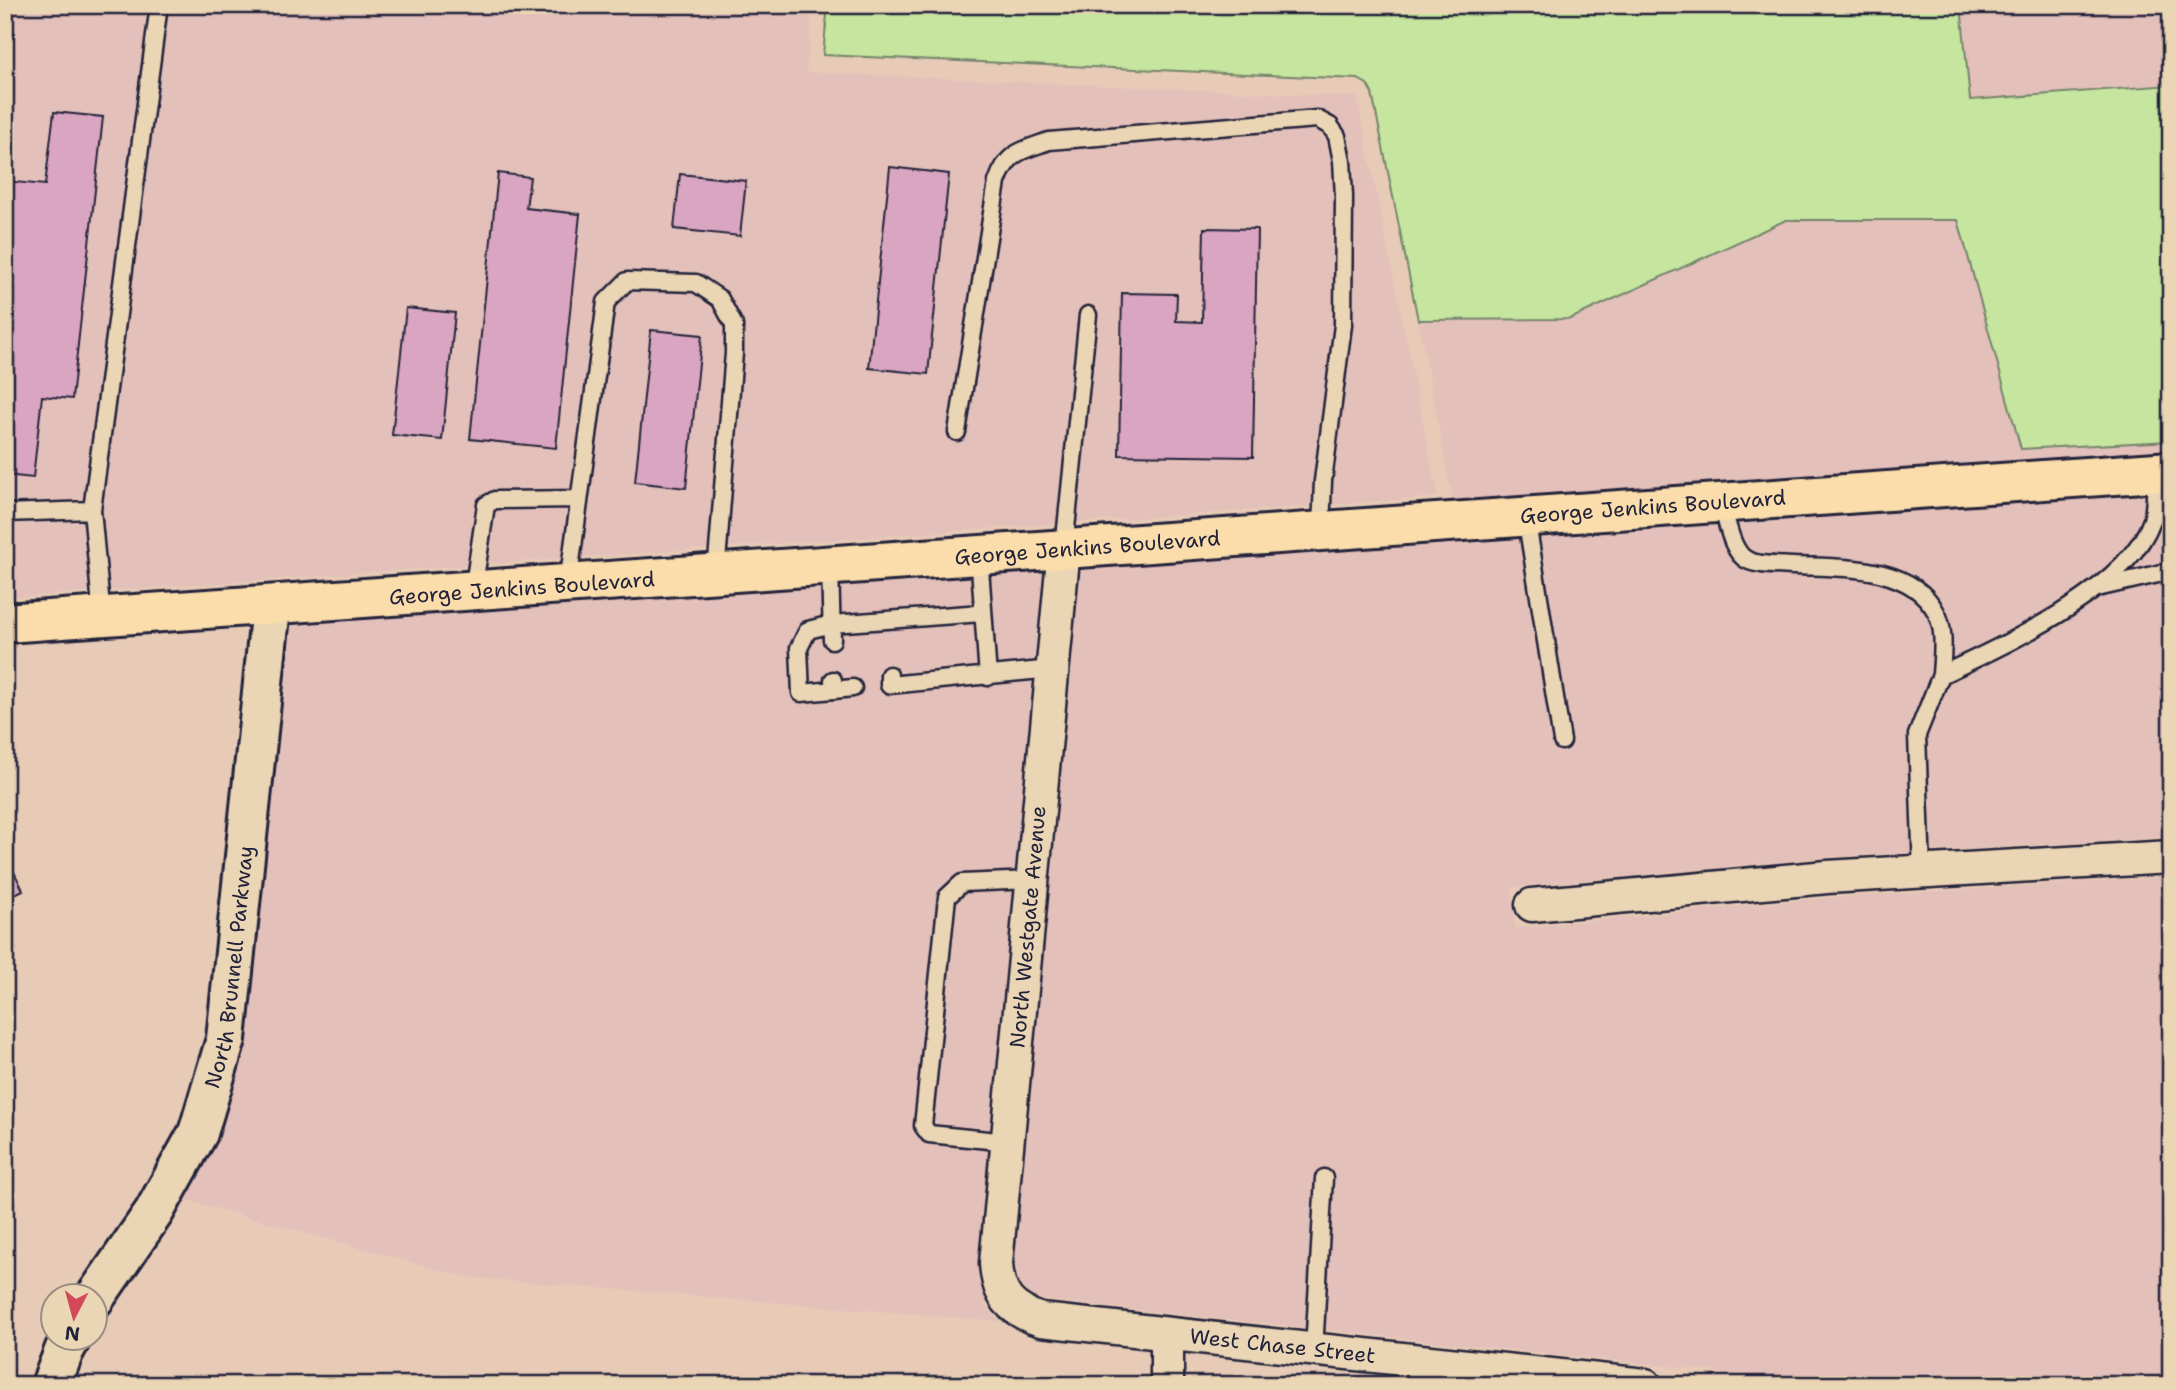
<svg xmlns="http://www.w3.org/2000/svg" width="2176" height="1390" font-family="'Shantell Sans',sans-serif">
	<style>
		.built { fill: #e3c0ba }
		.green { fill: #c6e59e; stroke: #74846c; stroke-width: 2 }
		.building { fill: #d9a5c1; stroke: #22223b; stroke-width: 2 }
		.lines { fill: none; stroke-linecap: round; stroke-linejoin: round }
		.lane-casing { stroke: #22223b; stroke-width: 21 }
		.street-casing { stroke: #22223b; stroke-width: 37 }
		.secondary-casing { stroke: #22223b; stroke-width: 44 }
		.primary-casing { stroke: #22223b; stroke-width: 44 }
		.lane { stroke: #ead5b4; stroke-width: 16 }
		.street { stroke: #ead5b4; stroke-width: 32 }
		.secondary { stroke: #ead5b4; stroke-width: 38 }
		.primary { stroke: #faddab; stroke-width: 38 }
		.labels { text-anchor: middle; stroke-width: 6; stroke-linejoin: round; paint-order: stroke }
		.street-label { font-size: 21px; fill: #22223b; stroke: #ead5b4 }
	</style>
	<rect width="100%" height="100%" fill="#e7cbb7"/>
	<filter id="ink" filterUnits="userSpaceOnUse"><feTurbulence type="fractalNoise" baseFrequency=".0143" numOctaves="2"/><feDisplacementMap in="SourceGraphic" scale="14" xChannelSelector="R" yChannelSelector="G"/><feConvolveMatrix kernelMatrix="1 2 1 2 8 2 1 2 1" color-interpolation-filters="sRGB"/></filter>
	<g filter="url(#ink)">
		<path class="built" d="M5 5H813L806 72 1357 97 1438 497 5 598Z
			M1961 5H2171V85L1969 101Z
			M1786 220H1958L2021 449 2171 441V451L1453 501 1418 320 1570 319Z
			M2171 492V837L1827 857 1512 887 1515 928 1828 898 2171 877V1385H1818L1727 1375 1714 1371 1044 1300 1029 1295 1023 1288 1015 1275 1014 1263 1080 567Z
			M1043 570 978 1261 979 1284 986 1300 984 1304 999 1321 465 1277 183 1199 244 1041 287 625Z"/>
		<path class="green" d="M828 5H1961L1970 100 2171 85V441L2021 449 1958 220H1786L1570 319 1418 320 1372 93 1367 84 1358 79 823 55Z"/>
		<path class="building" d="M54 112 103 117 72 399 42 396 33 478 5 475V181L45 185Z
			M890 167 949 174 928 374 869 368Z
			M498 173 530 177 526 208 580 214 556 448 470 439Z
			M680 174 746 181 740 236 674 229Z
			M1204 228 1257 229 1253 457 1119 455 1122 293 1177 294 1176 321 1202 322Z
			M406 308 455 313 442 440 392 435Z
			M651 330 702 335 686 488 635 482Z
			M11 866 23 890 5 899V869Z
			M5 931 15 949 5 954Z"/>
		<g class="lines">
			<defs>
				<path id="lane" d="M957 432 997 182C1008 151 1021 151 1049 141L1317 119 1330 126 1337 136 1342 161 1344 196 1343 325 1323 481 1321 530
					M1721 503C1727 519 1731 552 1747 560 1758 566 1783 565 1795 566 1841 568 1911 564 1936 612 1946 630 1942 656 1941 675
					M5 513 92 510
					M1526 516 1562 741
					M1064 548 1088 315
					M979 554 988 677
					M830 566 832 640
					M568 584 606 302 627 281 696 283 720 299 734 325V353L716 574
					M2097 588 2171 571
					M473 592 486 505 495 500 579 499
					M102 617 92 510 159 5
					M889 675V685L1052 669
					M833 680 834 690 853 688
					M834 690 801 693 799 648 808 630 832 624 982 613
					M1922 872 1917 735 1941 675C2004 645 2128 590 2152 520 2156 506 2155 487 2156 472
					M1008 1142 929 1134 923 1126 947 897 962 883 1032 880
					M1314 1350 1324 1178"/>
				<g id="street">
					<path id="s1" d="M1064 548 996 1263C998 1296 1010 1310 1041 1320L1645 1385"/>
					<path d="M1532 905 1827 877 2171 857"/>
					<path d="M1167 1385V1334"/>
				</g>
				<g id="secondary">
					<path id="s2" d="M94 1299 154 1212 198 1133 226 1039 271 606"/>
					<path d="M51 1385 64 1351 71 1338"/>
				</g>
				<g id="primary">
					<path id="s3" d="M5 623C727 577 1449 519 2171 471"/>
				</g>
			</defs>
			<use href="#lane" class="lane-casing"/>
			<use href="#street" class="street-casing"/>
			<use href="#secondary" class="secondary-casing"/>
			<use href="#primary" class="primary-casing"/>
			<use href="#lane" class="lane"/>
			<use href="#street" class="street"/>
			<use href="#secondary" class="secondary"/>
			<use href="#primary" class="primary"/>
		</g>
	</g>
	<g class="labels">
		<g class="street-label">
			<text dy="7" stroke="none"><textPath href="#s3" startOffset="1652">George Jenkins Boulevard</textPath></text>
			<text dy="7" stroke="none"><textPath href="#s3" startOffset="1085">George Jenkins Boulevard</textPath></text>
			<text dy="7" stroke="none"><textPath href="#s3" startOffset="518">George Jenkins Boulevard</textPath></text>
			<text transform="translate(1028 927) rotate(-85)" y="7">North Westgate Avenue</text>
			<text dy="7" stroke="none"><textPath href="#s2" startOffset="366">North Brunnell Parkway</textPath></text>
			<text dy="7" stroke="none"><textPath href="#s1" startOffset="1040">West Chase Street</textPath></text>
		</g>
	</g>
	<rect width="2176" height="1390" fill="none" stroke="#ead5b4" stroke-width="28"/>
	<rect x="14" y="14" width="2148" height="1362" fill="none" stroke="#22223b" stroke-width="2.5" filter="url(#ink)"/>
	<g transform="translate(74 1317) rotate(186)"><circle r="33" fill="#ead5b4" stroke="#9a8d84" stroke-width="2"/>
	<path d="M0-5L12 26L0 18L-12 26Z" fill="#d1495b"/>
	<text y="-10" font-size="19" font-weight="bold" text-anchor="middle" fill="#22223b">N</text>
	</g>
</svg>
